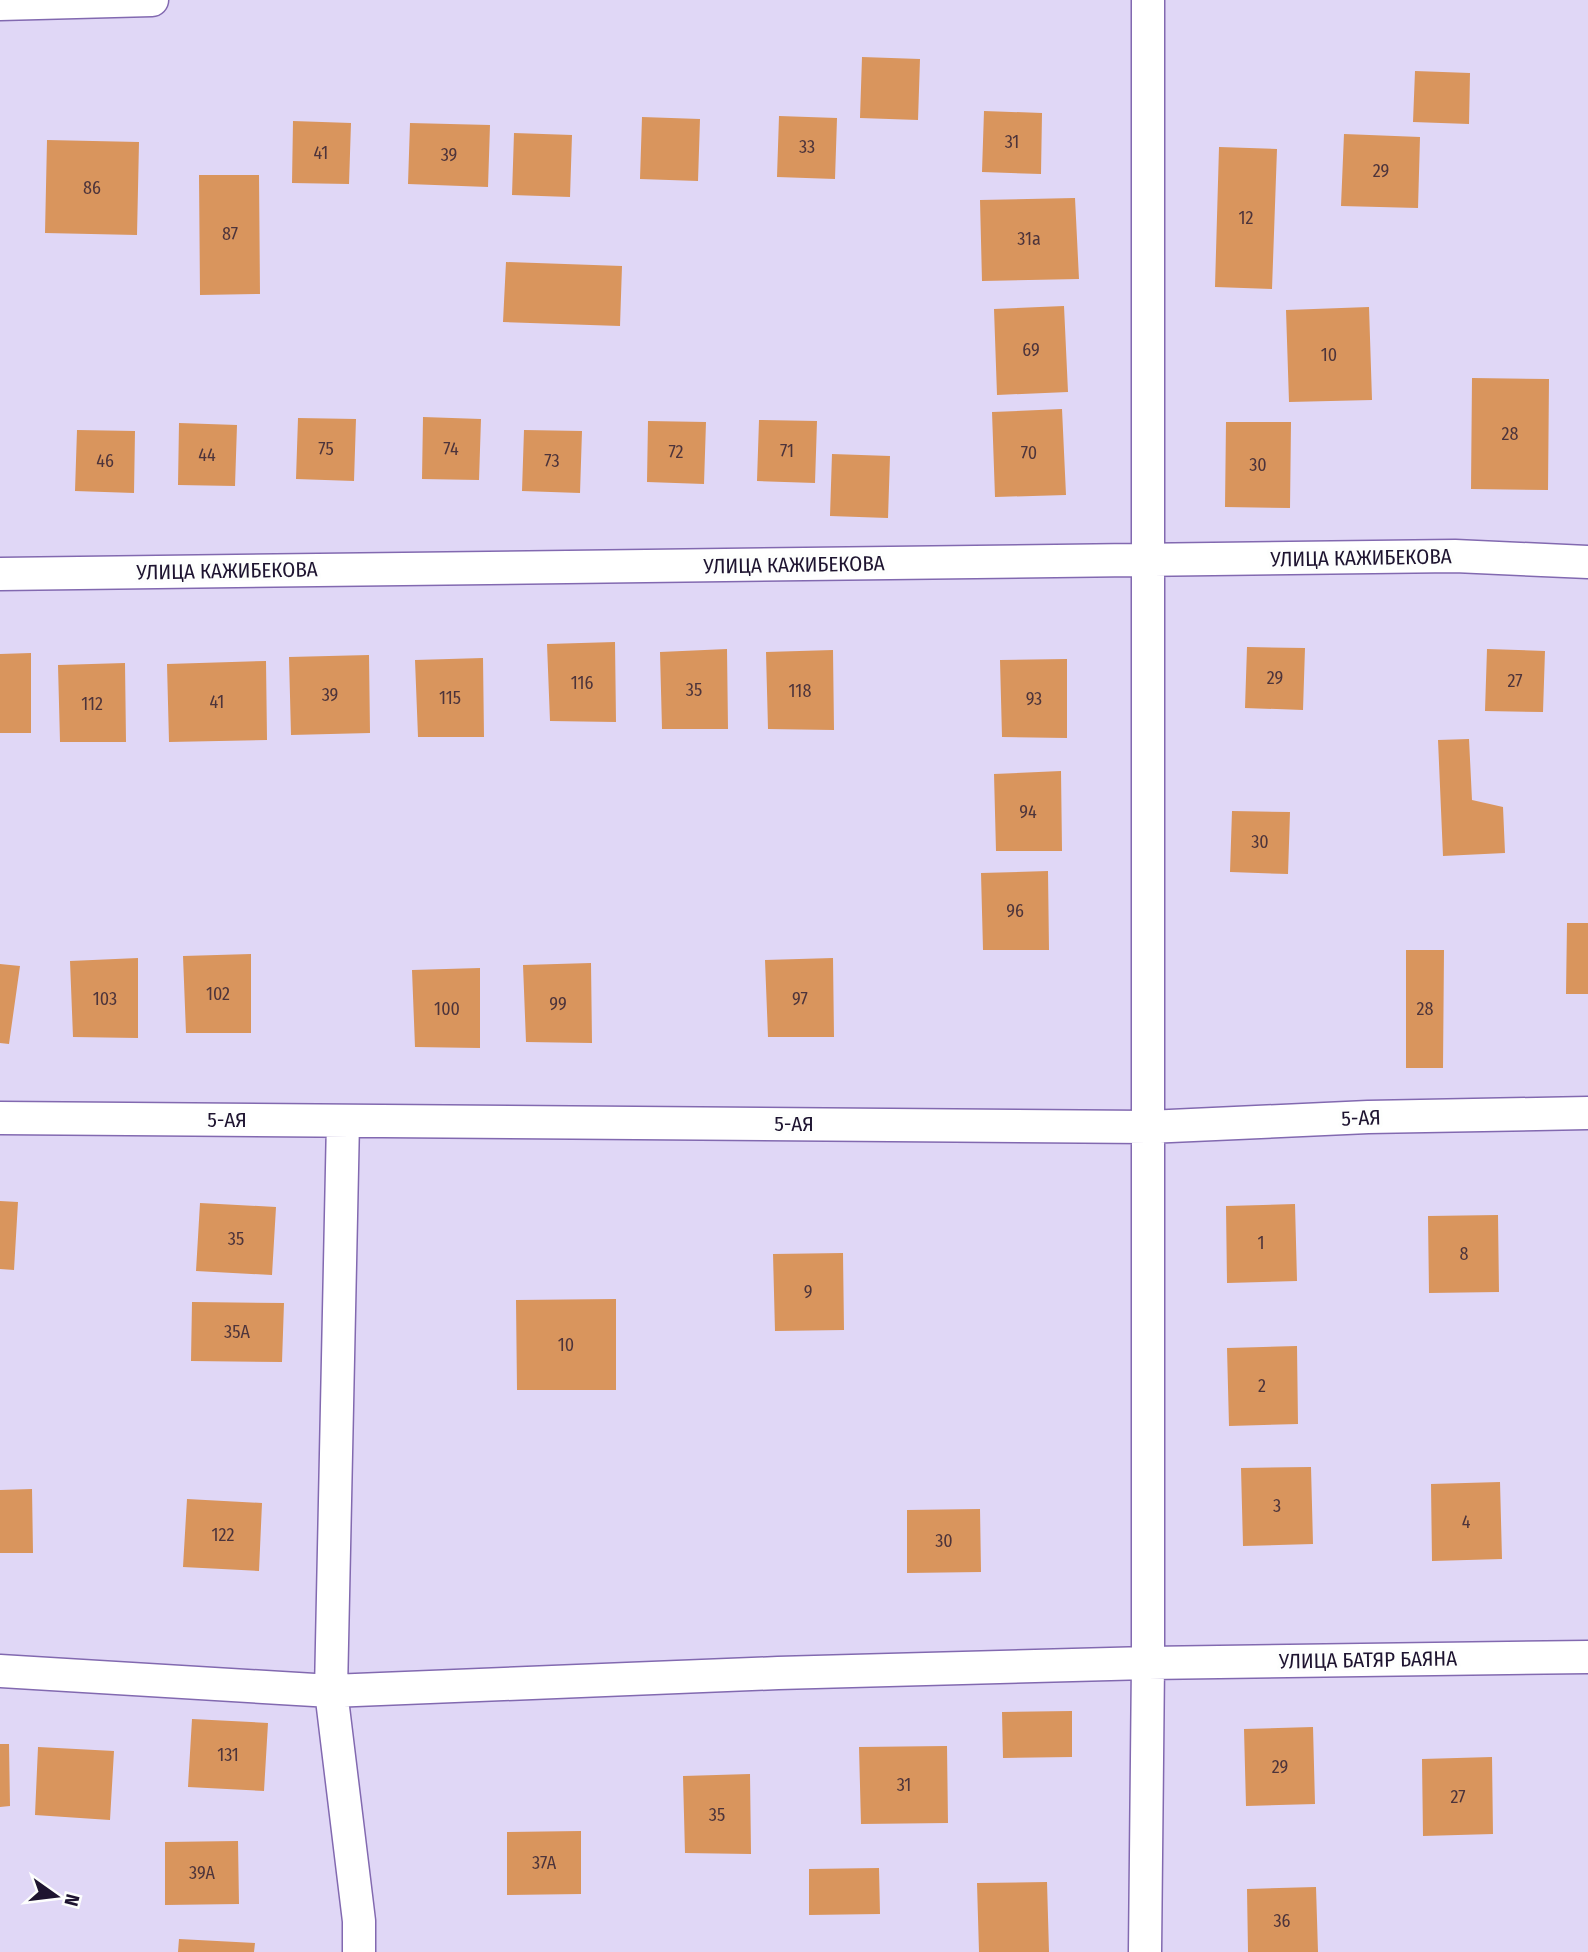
<svg xmlns="http://www.w3.org/2000/svg" width="1588" height="1952" font-family="'Fira Sans Condensed',sans-serif">
	<style>
		.building { fill: #d9955d }
		.lines { fill: none; stroke-linecap: round; stroke-linejoin: round }
		.minor-casing { stroke: #8269b0; stroke-width: 35 }
		.minor { stroke: #fff; stroke-width: 32 }
		.labels { text-anchor: middle; stroke-width: 7; stroke-linejoin: round; paint-order: stroke }
		.number-label { font-size: 18px; fill: #4d343b }
		.street-label { font-size: 21px; fill: #1e1430; stroke: #fdfefd }
	</style>
	<rect width="100%" height="100%" fill="#e0d7f6"/>
	<path class="building" d="M862 57 920 59 918 120 860 118Z
		M1415 71 1470 73 1469 124 1413 122Z
		M984 111 1042 113 1041 174 982 172Z
		M779 116 837 118 835 179 777 177Z
		M642 117 700 119 698 181 640 179Z
		M293 121 351 123 349 184 292 183Z
		M410 123 490 125 488 187 408 184Z
		M514 133 572 135 570 197 512 195Z
		M1344 134 1420 137 1418 208 1341 206Z
		M47 140 139 142 137 235 45 233Z
		M1219 147 1277 149 1272 289 1215 287Z
		M199 175H259L260 294 200 295Z
		M1075 198 1079 279 982 281 980 200Z
		M506 262 622 266 620 326 503 322Z
		M1064 306 1068 392 997 395 994 309Z
		M1369 307 1372 400 1289 402 1286 310Z
		M1472 378 1549 379 1548 490 1471 489Z
		M1062 409 1066 495 995 497 992 412Z
		M423 417 481 419 479 480 422 479Z
		M298 418 356 419 354 481 296 479Z
		M759 420 817 421 815 483 757 481Z
		M648 421 706 422 704 484 647 482Z
		M1226 422H1291L1290 508 1225 507Z
		M179 423 237 425 235 486 178 485Z
		M77 430 135 431 134 493 75 491Z
		M524 430 582 431 580 493 522 491Z
		M832 454 890 456 888 518 830 516Z
		M615 642 616 722 550 721 547 644Z
		M1247 647 1305 648 1303 710 1245 708Z
		M727 649 728 729H662L660 652Z
		M1487 649 1545 651 1543 712 1485 711Z
		M833 650 834 730 768 729 766 652Z
		M31 653V733H0V654Z
		M369 655 370 733 291 735 289 657Z
		M483 658 484 737H418L415 660Z
		M1067 659V738L1002 737 1000 660Z
		M266 661 267 740 169 742 167 664Z
		M125 663 126 742H60L58 665Z
		M1469 739 1472 800 1503 807 1505 853 1443 856 1438 740Z
		M1061 771 1062 851H996L994 774Z
		M1232 811 1290 812 1288 874 1230 872Z
		M1048 871 1049 950H983L981 873Z
		M1567 923H1588V994H1566Z
		M1406 950H1444L1443 1068H1406Z
		M251 954V1033H186L183 956Z
		M138 958V1038L73 1037 70 961Z
		M833 958 834 1037H768L765 960Z
		M591 963 592 1043 526 1042 523 965Z
		M0 964 20 966 9 1044 0 1043Z
		M480 968V1048L415 1047 412 970Z
		M0 1201 18 1202 14 1270 0 1269Z
		M200 1203 276 1207 272 1275 196 1271Z
		M1295 1204 1297 1281 1227 1283 1226 1206Z
		M1498 1215 1499 1292 1429 1293 1428 1216Z
		M843 1253 844 1330 775 1331 773 1254Z
		M616 1299V1390H517L516 1300Z
		M192 1302 284 1303 282 1362 191 1361Z
		M1297 1346 1298 1424 1229 1426 1227 1348Z
		M1311 1467 1313 1544 1243 1546 1241 1468Z
		M1500 1482 1502 1559 1432 1561 1431 1484Z
		M32 1489 33 1553H0V1490Z
		M187 1499 262 1503 259 1571 183 1567Z
		M980 1509 981 1572 907 1573V1510Z
		M1072 1711V1757L1003 1758 1002 1712Z
		M192 1719 268 1723 264 1791 188 1787Z
		M1313 1727 1315 1804 1246 1806 1244 1729Z
		M0 1744H9L10 1806 0 1807Z
		M947 1746 948 1823 861 1824 859 1747Z
		M38 1747 114 1751 110 1820 35 1815Z
		M1492 1757 1493 1834 1423 1836 1422 1759Z
		M750 1774 751 1854 685 1853 683 1776Z
		M581 1831V1894L507 1895V1832Z
		M238 1841 239 1904 165 1905V1842Z
		M879 1868 880 1914 809 1915V1869Z
		M1047 1882 1049 1952H979L977 1883Z
		M1316 1887 1318 1952H1248L1247 1889Z
		M179 1939 255 1943 254 1952H178Z"/>
	<g class="lines">
		<defs>
			<path id="minor" d="M0 4 152 0
				M0 574 1455 556 1588 562
				M0 1118 1148 1127 1368 1117 1588 1113
				M343 1121 331 1691 359 1921V1952
				M0 1671 331 1691 778 1673 1148 1663 1588 1657
				M1145 1952 1148 1663V0"/>
		</defs>
		<use href="#minor" class="minor-casing"/>
		<use href="#minor" class="minor"/>
	</g>
	<g class="labels">
		<g class="number-label">
			<text x="1012" y="148">31</text>
			<text x="807" y="153">33</text>
			<text x="321" y="159">41</text>
			<text x="449" y="161">39</text>
			<text x="1381" y="177">29</text>
			<text x="92" y="194">86</text>
			<text x="1246" y="224">12</text>
			<text x="230" y="240">87</text>
			<text x="1029" y="245">31а</text>
			<text x="1031" y="356">69</text>
			<text x="1329" y="361">10</text>
			<text x="1510" y="440">28</text>
			<text x="326" y="455">75</text>
			<text x="451" y="455">74</text>
			<text x="787" y="457">71</text>
			<text x="676" y="458">72</text>
			<text x="1029" y="459">70</text>
			<text x="207" y="461">44</text>
			<text x="105" y="467">46</text>
			<text x="552" y="467">73</text>
			<text x="1258" y="471">30</text>
			<text x="1275" y="684">29</text>
			<text x="1515" y="687">27</text>
			<text x="582" y="689">116</text>
			<text x="694" y="696">35</text>
			<text x="800" y="697">118</text>
			<text x="330" y="701">39</text>
			<text x="450" y="704">115</text>
			<text x="1034" y="705">93</text>
			<text x="217" y="708">41</text>
			<text x="92" y="710">112</text>
			<text x="1028" y="818">94</text>
			<text x="1260" y="848">30</text>
			<text x="1015" y="917">96</text>
			<text x="218" y="1000">102</text>
			<text x="105" y="1005">103</text>
			<text x="800" y="1005">97</text>
			<text x="558" y="1010">99</text>
			<text x="447" y="1015">100</text>
			<text x="1425" y="1015">28</text>
			<text x="236" y="1245">35</text>
			<text x="1261" y="1249">1</text>
			<text x="1464" y="1260">8</text>
			<text x="808" y="1298">9</text>
			<text x="237" y="1338">35А</text>
			<text x="566" y="1351">10</text>
			<text x="1262" y="1392">2</text>
			<text x="1277" y="1512">3</text>
			<text x="1466" y="1528">4</text>
			<text x="223" y="1541">122</text>
			<text x="944" y="1547">30</text>
			<text x="228" y="1761">131</text>
			<text x="1280" y="1773">29</text>
			<text x="904" y="1791">31</text>
			<text x="1458" y="1803">27</text>
			<text x="717" y="1821">35</text>
			<text x="544" y="1869">37А</text>
			<text x="202" y="1879">39А</text>
			<text x="1282" y="1927">36</text>
		</g>
		<g class="street-label">
			<text transform="translate(1361 558) rotate(-1)" y="7">УЛИЦА КАЖИБЕКОВА</text>
			<text transform="translate(794 565) rotate(-1)" y="7">УЛИЦА КАЖИБЕКОВА</text>
			<text transform="translate(227 571) rotate(-1)" y="7">УЛИЦА КАЖИБЕКОВА</text>
			<text transform="translate(1361 1118) rotate(-2)" y="7">5-АЯ</text>
			<text x="227" y="1127">5-АЯ</text>
			<text x="794" y="1131">5-АЯ</text>
			<text transform="translate(1368 1660) rotate(-1)" y="7">УЛИЦА БАТЯР БАЯНА</text>
		</g>
	</g>
	<g transform="translate(56 1896) rotate(104)" stroke="#fdfefd" stroke-width="5" paint-order="stroke">
	<path d="M0-5L12 26L0 18L-12 26Z" fill="#1e1430"/>
	<text y="-10" font-size="19" font-weight="bold" text-anchor="middle" fill="#1e1430">N</text>
	</g>
</svg>
